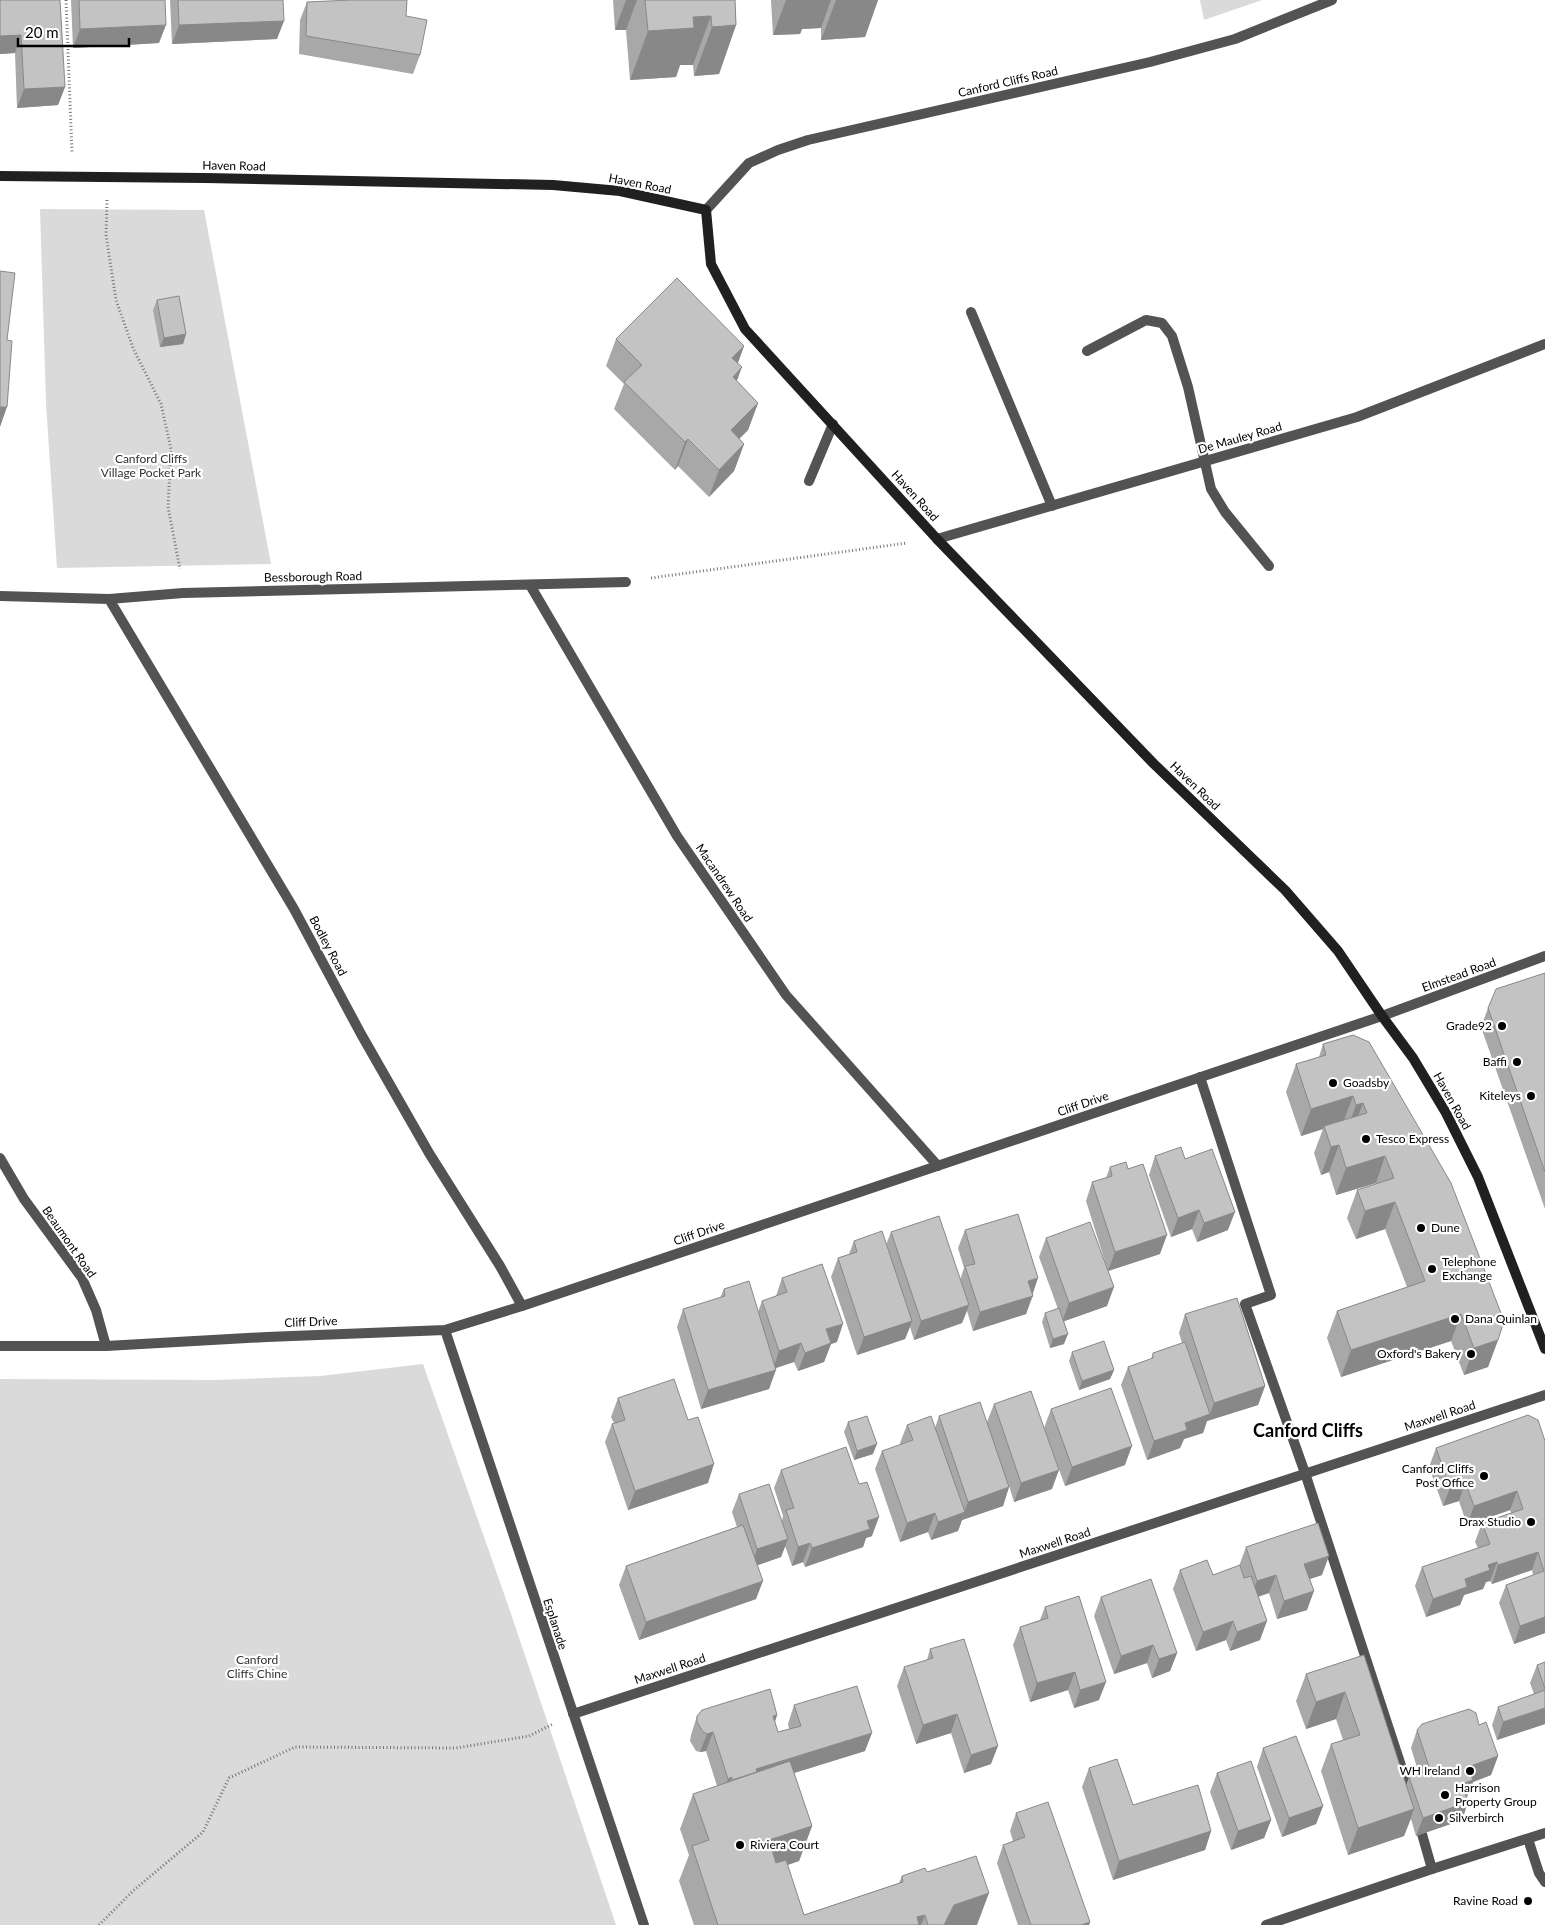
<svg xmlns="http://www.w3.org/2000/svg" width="1545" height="1925" font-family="Lato,sans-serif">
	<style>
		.green { fill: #dadada }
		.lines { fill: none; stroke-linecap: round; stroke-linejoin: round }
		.path { stroke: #757575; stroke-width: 3; stroke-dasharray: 1 2.5; stroke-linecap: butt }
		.service { stroke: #535353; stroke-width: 10 }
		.minor { stroke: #535353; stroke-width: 10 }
		.tertiary { stroke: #535353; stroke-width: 10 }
		.secondary { stroke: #202020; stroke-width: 10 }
		.wall { fill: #a8a8a8 }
		.shaded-wall { fill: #888 }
		.building { fill: #c3c3c3; stroke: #888 }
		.poi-dot { fill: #000; stroke: #fff; stroke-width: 2 }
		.labels { text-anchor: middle; stroke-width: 4.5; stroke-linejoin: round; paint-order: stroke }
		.street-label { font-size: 12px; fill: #000; stroke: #fff }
		.park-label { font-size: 12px; fill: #313131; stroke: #fff }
		.poi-label { font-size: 12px; fill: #000; stroke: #fff; text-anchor: end }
		.district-label { font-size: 18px; font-weight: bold; fill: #000; stroke: #fff }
	</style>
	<rect width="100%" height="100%" fill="#fff"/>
	<path class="green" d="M1200 0H1262L1204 20Z
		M40 209 204 210 271 564 57 568 46 404Z
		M423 1364 508 1605 616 1925H0V1379L215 1380 320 1376Z"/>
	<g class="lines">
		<path class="path" d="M66 0 72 152
			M107 200 106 235 116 300 133 348 161 404 171 449 168 507 180 569
			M651 578 907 543
			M99 1925 133 1891 203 1832 229 1778 295 1747 456 1748 529 1736 553 1724"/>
		<path class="service" d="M971 312 1052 506
			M1087 351 1146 320 1162 323 1172 336 1188 387 1211 489 1225 512 1269 566
			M809 481 833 424
			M1200 1077 1271 1295 1245 1304 1305 1473 1410 1793
			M1422 1834 1432 1869
			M1528 1839 1539 1873 1545 1882"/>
		<path class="minor" d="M937 539 1357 417 1545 344
			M530 585 677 836 786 995 938 1166
			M0 596 109 599 183 593 626 582
			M109 599 294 909 361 1034 429 1153 500 1266 522 1306
			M0 1158 24 1199 82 1278 96 1310 106 1346
			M445 1330 644 1925
			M0 1346H106L267 1337 445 1330 522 1306 1382 1016 1545 956
			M573 1714 1545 1395
			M1266 1925 1432 1869 1545 1833"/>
		<path class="tertiary" d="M706 210 749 163 778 150 808 140 1150 62 1235 39 1332 0"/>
		<path class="secondary" d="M0 176 205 178 553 185 620 191 706 210 711 264 745 329 937 539 1154 764 1285 890 1338 951 1382 1016 1413 1058 1446 1113 1478 1177 1545 1349"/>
	</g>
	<path class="wall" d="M0 0 65 87 58 105 17 108 15 53 0 54Z
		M71 0H165L159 43 73 48Z
		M170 0H283L277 39 172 44Z
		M613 0H735L736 25 719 74 694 76 693 65H680L676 77 630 80 626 30H615Z
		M771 0H878L865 37 821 40V28L802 29 800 34 773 35Z
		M307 2 406 16 420 55 413 74 299 54 300 20Z
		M157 300 186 334 183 344 160 347 153 310Z
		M616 339 744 346 738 363 737 381 758 403 748 430 739 439 744 444 734 471 709 497 678 466 675 470 614 409 624 384 606 366Z
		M1545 973V1209L1481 1027 1488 1008Z
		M1353 1035 1498 1340 1488 1367 1464 1375 1451 1341 1341 1377 1327 1338 1337 1311 1407 1287 1385 1229 1356 1239 1347 1218 1357 1190 1376 1184V1183L1336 1195 1329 1172 1321 1175 1314 1153 1323 1129 1301 1136 1286 1092 1296 1064 1319 1057 1323 1044Z
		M1155 1156 1185 1159 1228 1230 1197 1242 1192 1229 1171 1237 1149 1175Z
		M1110 1167 1160 1254 1108 1271 1086 1201 1092 1182 1106 1178Z
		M965 1230 1032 1295 1033 1296 1026 1314 973 1331 967 1311 962 1323 914 1340 910 1327 905 1339 857 1355 831 1277 838 1258 849 1254 854 1241 886 1245 891 1232 960 1280 964 1268 958 1248Z
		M1046 1238 1107 1306 1064 1321V1344L1050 1348 1042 1322 1045 1313 1058 1309 1039 1257Z
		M782 1278 837 1342 831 1344 824 1362 798 1371 794 1362 775 1368 769 1389 701 1409 677 1327 683 1309 720 1298 724 1289 758 1312 762 1301 776 1296Z
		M1185 1314 1265 1386 1258 1405 1207 1421 1203 1433 1184 1439 1180 1448 1147 1460 1121 1385 1128 1367 1151 1359 1153 1353 1182 1343 1179 1333Z
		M1072 1352 1114 1370 1110 1379 1079 1390 1069 1361Z
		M618 1398 708 1483 628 1510 605 1442 612 1424 614 1423 611 1417Z
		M994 1404 1052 1489 1014 1502 1007 1479 1009 1487 1003 1506 962 1520 958 1531 931 1540 928 1532 900 1542 875 1469 882 1451 901 1445 900 1443 907 1425 935 1428 939 1416 987 1422Z
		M1051 1409 1125 1465 1065 1486 1044 1428Z
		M848 1422 873 1454 854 1460 844 1432Z
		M1545 1441V1633L1514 1644 1499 1603 1506 1585 1533 1575 1532 1570 1492 1584 1490 1581 1486 1582 1483 1589 1464 1595 1460 1605 1426 1617 1415 1586 1422 1567 1478 1548 1475 1542 1482 1523 1511 1513 1510 1510 1467 1525 1459 1501 1443 1506 1429 1467 1436 1448Z
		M781 1470 872 1536 866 1538 863 1547 805 1567 803 1562 792 1566 785 1546 781 1557 757 1565 756 1599 639 1640 619 1585 626 1566 737 1527 732 1512 739 1494 782 1521 783 1516 774 1488Z
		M1246 1547 1322 1575 1309 1579 1307 1610 1277 1619 1269 1593 1258 1597 1260 1640 1230 1651 1226 1640 1196 1651 1173 1589 1180 1570 1213 1575 1239 1566Z
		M1101 1597 1177 1653 1170 1671 1152 1678 1147 1663 1114 1674 1094 1616Z
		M1045 1607 1099 1700 1074 1708 1068 1690 1030 1702 1013 1645 1020 1627 1040 1620Z
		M930 1649 991 1764 964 1773 951 1733 916 1744 897 1686 904 1667 927 1660Z
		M1364 1655 1406 1785 1409 1777 1419 1774 1411 1748 1417 1730 1479 1725 1498 1756 1491 1775 1473 1782 1467 1797 1468 1802 1462 1820 1416 1836 1411 1819 1404 1836 1348 1855 1321 1771 1331 1744 1343 1740 1336 1719 1306 1729 1296 1701 1306 1674Z
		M1545 1662V1724L1497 1740 1492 1725 1498 1707 1534 1694 1530 1683 1537 1665Z
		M794 1705 865 1751 794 1773 812 1826 799 1861 787 1865 804 1915 899 1883 902 1876 927 1872 977 1925H694L679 1881 689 1855 680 1829 693 1794 717 1786 706 1751 700 1752 696 1751 690 1741 691 1735 697 1716 777 1715 775 1722 778 1732 789 1729 788 1724Z
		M1263 1748 1323 1806 1316 1824 1282 1837 1257 1767Z
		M1089 1768 1133 1805 1211 1831 1205 1850 1113 1880 1082 1787Z
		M1217 1773 1271 1820 1264 1838 1231 1850 1210 1792Z
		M1016 1813 1090 1922 1089 1925H1018L997 1863 1003 1845 1013 1841 1010 1831Z"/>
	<path class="shaded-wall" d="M626 0H637L626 30H615Z
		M786 0H831L821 28 802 29 800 34 773 35Z
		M836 0H878L865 37 821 40Z
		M711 16 693 65H680L676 77 630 80 648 31 693 17Z
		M284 21 277 39 172 44 179 25Z
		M166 25 159 43 73 48 80 29Z
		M736 25 719 74 694 76 712 27Z
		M21 35 15 53 0 54V36Z
		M65 87 58 105 17 108 24 89Z
		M186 334 183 344 160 347 164 338Z
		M744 346 734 373 732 358Z
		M742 367 732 394 733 377Z
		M758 403 748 430 721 457 731 430Z
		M0 407H7L0 427Z
		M688 439 678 466 675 470 685 442Z
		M744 444 734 471 709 497 719 470Z
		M1353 1096 1343 1123 1324 1126 1323 1129 1301 1136 1311 1109Z
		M1363 1103 1353 1130 1346 1132 1356 1105Z
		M1339 1145 1329 1172 1321 1175 1331 1147Z
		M1385 1156 1376 1183 1336 1195 1346 1168Z
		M1395 1202 1385 1229 1356 1239 1365 1211Z
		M1199 1210 1192 1229 1171 1237 1178 1218Z
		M1235 1212 1228 1230 1197 1242 1204 1223Z
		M1167 1235 1160 1254 1108 1271 1115 1252Z
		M1038 1278 1026 1314 973 1331 980 1312 1028 1281Z
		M1114 1287 1107 1306 1062 1322 1069 1303Z
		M969 1305 962 1323 914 1340 921 1321Z
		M1461 1314 1451 1341 1341 1377 1351 1350Z
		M912 1321 905 1339 857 1355 864 1337Z
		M843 1324 837 1342 831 1344 824 1362 798 1371 805 1353 826 1329Z
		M1068 1334 1064 1344 1050 1348 1053 1339Z
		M1498 1340 1488 1367 1464 1375 1474 1348Z
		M801 1343 794 1362 773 1369 779 1351Z
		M776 1370 769 1389 701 1409 708 1390Z
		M1114 1370 1110 1379 1079 1390 1082 1381Z
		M1265 1386 1258 1405 1207 1421 1203 1433 1184 1439 1180 1448 1147 1460 1154 1441 1185 1423 1210 1414 1214 1403Z
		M877 1444 873 1454 854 1460 857 1451Z
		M1132 1446 1125 1465 1065 1486 1072 1467Z
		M714 1464 708 1483 628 1510 635 1491Z
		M1059 1470 1052 1489 1014 1502 1021 1483Z
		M1465 1482 1459 1501 1443 1506 1450 1488Z
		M1009 1487 1003 1506 962 1520 958 1531 931 1540 938 1522 964 1512 968 1502Z
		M1517 1491 1510 1510 1467 1525 1474 1506Z
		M935 1513 928 1532 900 1542 907 1523Z
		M879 1517 872 1536 866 1538 863 1547 805 1567 812 1548 867 1521Z
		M788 1539 781 1557 750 1568 757 1549Z
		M810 1543 803 1562 792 1566 798 1547Z
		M1538 1552 1532 1570 1492 1584 1498 1565Z
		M1329 1556 1322 1575 1298 1583 1304 1564Z
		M1497 1562 1490 1581 1486 1582 1483 1589 1464 1595 1460 1605 1426 1617 1433 1599 1488 1565Z
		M1276 1575 1269 1593 1250 1599 1257 1581Z
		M763 1581 756 1599 639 1640 646 1622Z
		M1314 1591 1307 1610 1277 1619 1284 1601Z
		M1545 1617V1633L1514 1644 1520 1626Z
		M1233 1621 1226 1640 1196 1651 1203 1632Z
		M1267 1621 1260 1640 1230 1651 1237 1632Z
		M1153 1645 1147 1663 1114 1674 1121 1656Z
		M1177 1653 1170 1671 1152 1678 1159 1659Z
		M1075 1672 1068 1690 1030 1702 1037 1683Z
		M1106 1682 1099 1700 1074 1708 1080 1690Z
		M1345 1692 1336 1719 1306 1729 1316 1702Z
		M1545 1708V1724L1497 1740 1503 1722Z
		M957 1714 951 1733 916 1744 923 1725Z
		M777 1715 771 1733 773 1716Z
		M713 1732 706 1751 700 1752 707 1734Z
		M872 1733 865 1751 752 1786 756 1769Z
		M998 1746 991 1764 964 1773 971 1755Z
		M1498 1756 1491 1775 1473 1782 1466 1799 1455 1803 1468 1767Z
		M732 1777 726 1796 721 1797 728 1779Z
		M1468 1802 1462 1820 1416 1836 1423 1818Z
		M1323 1806 1316 1824 1282 1837 1289 1818Z
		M1414 1809 1404 1836 1348 1855 1358 1828Z
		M1271 1820 1264 1838 1231 1850 1238 1831Z
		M812 1826 799 1861 756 1876 769 1840Z
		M1211 1831 1205 1850 1113 1880 1119 1861Z
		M989 1893 977 1925H944L954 1905Z
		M925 1915 921 1925H914L917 1917Z
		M1090 1922 1089 1925H1081Z"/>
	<path class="building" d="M0 0H60L65 87 24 89 21 35 0 36Z
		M79 0H165L166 25 80 29Z
		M178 0H283L284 21 179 25Z
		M351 0H407L406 16 427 20 420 55 306 36 307 2Z
		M645 0H735L736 25 712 27 711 16 693 17 694 28 648 31Z
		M0 271 15 273 7 340 12 341 7 407H0Z
		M677 278 744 346 732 358 742 367 733 377 758 403 731 430 744 444 719 470 688 439 685 442 624 382 642 365 616 339Z
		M179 296 186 334 164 338 157 300Z
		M1545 973V1172L1488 1008 1496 989Z
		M1353 1035 1369 1042 1451 1183 1504 1321 1498 1340 1474 1348 1461 1314 1351 1350 1337 1311 1425 1281 1395 1202 1365 1211 1357 1190 1394 1178 1385 1156 1346 1168 1339 1145 1331 1147 1324 1126 1367 1113 1363 1103 1356 1105 1353 1096 1311 1109 1296 1064 1326 1055 1323 1044Z
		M1181 1147 1185 1159 1212 1149 1235 1212 1204 1223 1199 1210 1178 1218 1155 1156Z
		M1126 1162 1128 1169 1143 1164 1167 1235 1115 1252 1092 1182 1112 1176 1110 1167Z
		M1018 1214 1038 1278 1028 1281 1033 1296 980 1312 965 1266 975 1264 965 1230Z
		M939 1216 969 1305 921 1321 891 1232Z
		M1090 1222 1114 1287 1069 1303 1046 1238Z
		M882 1231 912 1321 864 1337 838 1258 857 1252 854 1241Z
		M822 1264 843 1324 826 1329 831 1343 805 1353 801 1343 779 1351 762 1301 787 1292 782 1278Z
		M749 1281 776 1370 708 1390 683 1309 725 1296 724 1289Z
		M1237 1298 1265 1386 1214 1403 1185 1314Z
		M1059 1308 1068 1334 1053 1339 1045 1313Z
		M1104 1341 1114 1370 1082 1381 1072 1352Z
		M1185 1342 1210 1414 1185 1423 1187 1430 1154 1441 1128 1367 1153 1358V1353Z
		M674 1379 688 1420 698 1417 714 1464 635 1491 612 1424 625 1420 618 1398Z
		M1111 1388 1132 1446 1072 1467 1051 1409Z
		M1031 1391 1059 1470 1021 1483 994 1404Z
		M980 1402 1009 1487 968 1502 939 1416Z
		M1528 1415 1538 1420 1545 1441V1617L1520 1626 1506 1585 1544 1571 1538 1552 1498 1565 1497 1562 1488 1565 1490 1570 1465 1579 1467 1587 1433 1599 1422 1567 1490 1544 1482 1523 1523 1509 1517 1491 1474 1506 1465 1482 1450 1488 1436 1448Z
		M867 1416 877 1444 857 1451 848 1422Z
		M931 1416 965 1512 938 1522 935 1513 907 1523 882 1451 913 1440 907 1425Z
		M846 1447 859 1484 867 1482 879 1517 867 1521 870 1529 812 1548 810 1543 798 1547 786 1510 794 1508 781 1470Z
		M769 1484 788 1539 757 1549 739 1494Z
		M1318 1523 1329 1556 1304 1564 1314 1591 1284 1601 1276 1575 1257 1581 1246 1547Z
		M743 1525 763 1581 646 1622 626 1566Z
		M1207 1560 1213 1575 1240 1565 1244 1578 1251 1576 1267 1621 1237 1632 1233 1621 1203 1632 1180 1570Z
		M1151 1579 1177 1653 1159 1659 1153 1645 1121 1656 1101 1597Z
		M1079 1596 1106 1682 1080 1690 1075 1672 1037 1683 1020 1627 1048 1618 1045 1607Z
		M964 1639 998 1746 971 1755 957 1714 923 1725 904 1667 933 1658 930 1649Z
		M1364 1655 1414 1809 1358 1828 1331 1744 1360 1735 1345 1692 1316 1702 1306 1674Z
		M1545 1662V1689L1537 1665Z
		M857 1686 872 1733 756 1769 757 1772 732 1780V1777L728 1779 713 1732 707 1734 703 1732 697 1722V1716L702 1710 770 1689 777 1715 773 1716 778 1732 801 1726 794 1705Z
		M1545 1690V1708L1503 1722 1498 1707Z
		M1469 1709 1476 1713 1479 1725 1486 1722 1498 1756 1468 1767 1473 1780 1462 1784 1468 1802 1423 1818 1409 1777 1430 1770 1417 1730 1422 1724Z
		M1296 1736 1323 1806 1289 1818 1263 1748Z
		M1117 1759 1133 1805 1198 1785 1211 1831 1119 1861 1089 1768Z
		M790 1761 812 1826 769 1840 776 1863 786 1860 804 1915 903 1882 902 1876 925 1868 927 1872 976 1856 989 1893 954 1905 944 1925H928L925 1915 917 1917 919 1925H718L692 1846 709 1840 693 1794Z
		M1251 1761 1271 1820 1238 1831 1217 1773Z
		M1048 1802 1090 1922 1081 1925H1031L1003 1845 1025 1837 1016 1813Z"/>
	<g class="poi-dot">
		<circle cx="1502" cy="1026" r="5"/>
		<circle cx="1517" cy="1062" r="5"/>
		<circle cx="1333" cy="1083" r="5"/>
		<circle cx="1531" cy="1096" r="5"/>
		<circle cx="1366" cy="1139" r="5"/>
		<circle cx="1421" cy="1228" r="5"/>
		<circle cx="1432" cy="1269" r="5"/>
		<circle cx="1455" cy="1319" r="5"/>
		<circle cx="1471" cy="1354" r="5"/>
		<circle cx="1484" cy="1476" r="5"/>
		<circle cx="1531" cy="1522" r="5"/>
		<circle cx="1470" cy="1771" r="5"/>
		<circle cx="1445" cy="1795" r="5"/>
		<circle cx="1439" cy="1818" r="5"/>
		<circle cx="740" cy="1845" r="5"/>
		<circle cx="1528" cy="1901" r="5"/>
	</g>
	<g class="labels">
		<g class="street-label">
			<text transform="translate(1008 82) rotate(-13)" y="4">Canford Cliffs Road</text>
			<text transform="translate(234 166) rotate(1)" y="4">Haven Road</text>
			<text transform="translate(640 184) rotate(11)" y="4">Haven Road</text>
			<text transform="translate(1240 438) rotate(-16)" y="4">De Mauley Road</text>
			<text transform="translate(915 496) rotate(48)" y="4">Haven Road</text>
			<text transform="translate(313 577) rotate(-1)" y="4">Bessborough Road</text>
			<text transform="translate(1195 786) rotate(44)" y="4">Haven Road</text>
			<text transform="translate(724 883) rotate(56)" y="4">Macandrew Road</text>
			<text transform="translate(328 946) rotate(62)" y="4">Bodley Road</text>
			<text transform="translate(1459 975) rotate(-20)" y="4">Elmstead Road</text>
			<text transform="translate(1452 1101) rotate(61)" y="4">Haven Road</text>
			<text transform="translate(1083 1104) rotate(-19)" y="4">Cliff Drive</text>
			<text transform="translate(699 1233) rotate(-19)" y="4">Cliff Drive</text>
			<text transform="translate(69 1242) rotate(55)" y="4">Beaumont Road</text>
			<text transform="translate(311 1322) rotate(-2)" y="4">Cliff Drive</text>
			<text transform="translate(1440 1416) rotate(-18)" y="4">Maxwell Road</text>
			<text transform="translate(1055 1543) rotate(-18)" y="4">Maxwell Road</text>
			<text transform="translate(555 1624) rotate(72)" y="4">Esplanade</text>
			<text transform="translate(670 1669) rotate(-18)" y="4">Maxwell Road</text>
		</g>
		<g class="park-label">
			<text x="151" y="463">Canford Cliffs<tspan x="151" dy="14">Village Pocket Park</tspan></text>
			<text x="257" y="1664">Canford<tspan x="257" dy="14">Cliffs Chine</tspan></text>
		</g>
		<g class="poi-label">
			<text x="1492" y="1030">Grade92</text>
			<text x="1507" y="1066">Baffi</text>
			<text x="1343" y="1087" text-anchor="start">Goadsby</text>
			<text x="1521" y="1100">Kiteleys</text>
			<text x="1376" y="1143" text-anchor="start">Tesco Express</text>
			<text x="1431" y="1232" text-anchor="start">Dune</text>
			<text x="1442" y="1266" text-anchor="start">Telephone<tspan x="1442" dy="14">Exchange</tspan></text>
			<text x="1465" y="1323" text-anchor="start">Dana Quinlan</text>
			<text x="1461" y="1358">Oxford's Bakery</text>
			<text x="1474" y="1473">Canford Cliffs<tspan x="1474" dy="14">Post Office</tspan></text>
			<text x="1521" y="1526">Drax Studio</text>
			<text x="1460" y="1775">WH Ireland</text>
			<text x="1455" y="1792" text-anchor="start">Harrison<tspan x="1455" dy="14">Property Group</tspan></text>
			<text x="1449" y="1822" text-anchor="start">Silverbirch</text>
			<text x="750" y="1849" text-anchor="start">Riviera Court</text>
			<text x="1518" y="1905">Ravine Road</text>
		</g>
		<g class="district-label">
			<text x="1308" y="1437">Canford Cliffs</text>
		</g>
	</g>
	<path d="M18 38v8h111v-8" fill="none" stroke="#000000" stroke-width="2.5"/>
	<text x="25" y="38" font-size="15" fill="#000000" stroke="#ffffff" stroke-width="4" paint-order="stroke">20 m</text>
</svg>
